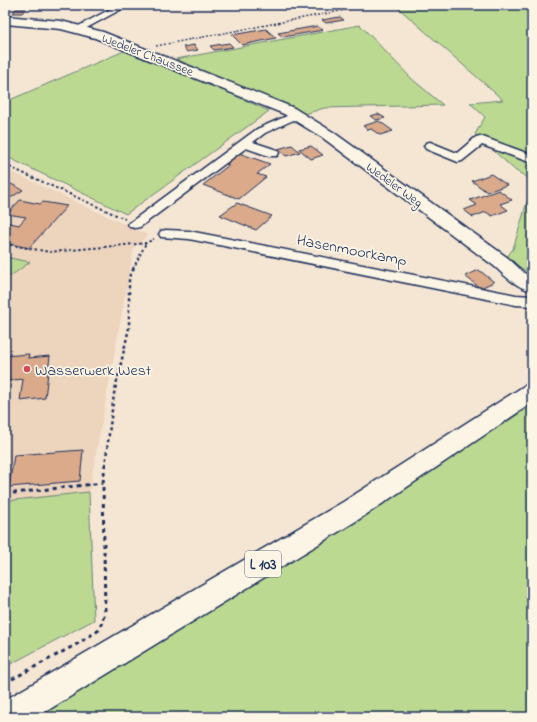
<svg xmlns="http://www.w3.org/2000/svg" width="537" height="722" font-family="'Indie Flower',sans-serif">
	<style>
		.built { fill: #edd4bd }
		.green { fill: #bbd991; stroke: #6b8478 }
		.building { fill: #daaa8b; stroke: #1b2f5e }
		.lines { fill: none; stroke-linecap: round; stroke-linejoin: round }
		.minor-casing { stroke: #1b2f5e; stroke-width: 3 }
		.major-casing { stroke: #1b2f5e; stroke-width: 3 }
		.path-far3 { stroke: #1b2f5e; stroke-width: 1.5; stroke-dasharray: 2 2; stroke-linecap: butt }
		.path-far2 { stroke: #1b2f5e; stroke-width: 2; stroke-dasharray: 2.5 2.5; stroke-linecap: butt }
		.path-far1 { stroke: #1b2f5e; stroke-width: 2.5; stroke-dasharray: 3 3; stroke-linecap: butt }
		.path { stroke: #1b2f5e; stroke-width: 3; stroke-dasharray: 4 4; stroke-linecap: butt }
		.minor { fill: #fcf5e5; fill-rule: evenodd }
		.major { fill: #fcf5e5; fill-rule: evenodd }
		.poi-dot { fill: #d1495b; stroke: #fcf5e5; stroke-width: 1.5 }
		.labels { text-anchor: middle; stroke-width: 3.5; stroke-linejoin: round; paint-order: stroke }
		.far-street-label { font-size: 13px; fill: #1b2f5e; stroke: #fcf5e5 }
		.shield { fill: #fcf5e5; stroke: #5e6a86; stroke-width: 1 }
		.shield-label { font-size: 15px; font-weight: bold; fill: #1b2f5e }
		.street-label { font-size: 16px; fill: #1b2f5e; stroke: #fcf5e5 }
		.poi-label { font-size: 16px; fill: #1b2f5e; stroke: #fcf5e5; text-anchor: start }
	</style>
	<rect width="100%" height="100%" fill="#f5e6d3"/>
	<filter id="ink" filterUnits="userSpaceOnUse"><feTurbulence type="fractalNoise" baseFrequency=".025" numOctaves="2"/><feDisplacementMap in="SourceGraphic" scale="8" xChannelSelector="R" yChannelSelector="G"/><feConvolveMatrix kernelMatrix="1 2 1 2 8 2 1 2 1" color-interpolation-filters="sRGB"/></filter>
	<g filter="url(#ink)">
		<path class="built" d="M5 169 148 235 134 248 89 492 5 501V280L30 262 5 257Z"/>
		<path class="green" d="M395 5H532V180L516 171 475 134 485 117 470 103 503 100Z
			M360 25 412 79 443 105 324 108 305 114 176 59Z
			M124 51 227 92 269 111 126 214 5 156V102Z
			M532 185V275L506 258 513 249Z
			M5 257 30 262 5 280Z
			M532 404V717H37L193 622 357 517 475 438 507 422Z
			M89 492 94 620 5 667V501Z"/>
		<path class="building" d="M16 9H26L22 13H13Z
			M340 17 344 20 326 23 322 20Z
			M317 26 323 30 283 37 278 33Z
			M266 29 276 38 242 45 232 35Z
			M229 43 233 47 214 50 210 46Z
			M194 45 198 50 187 52 183 47Z
			M378 114 385 118 376 120 370 116Z
			M379 121 393 131 380 135 371 129 368 130 363 126Z
			M292 145 300 152 286 156 278 149Z
			M311 146 323 155 311 159 299 149Z
			M239 153 270 164 257 174 266 177 239 199 203 185 229 165 224 164Z
			M491 174 507 185 487 192 472 181Z
			M5 181 23 190 5 201Z
			M499 190 512 200 500 204 508 210 492 216 486 212 473 217 464 210 477 205 470 200Z
			M20 200 40 204 43 202 67 206 29 248 5 243V222L19 225 26 217 7 214Z
			M237 203 272 216 256 230 220 215Z
			M479 270 494 282 480 288 465 276Z
			M29 354 28 358 50 356 45 398 20 401 23 379 5 381V383V356Z
			M83 450 80 481 9 487 14 455Z"/>
		<g class="lines">
			<defs>
				<path id="minor" d="M118 5H129L81 31H75L73 29Z
					M296 112 300 113 302 115 300 117 265 133 253 142 277 150 279 153 277 156H269L246 148 140 227 135 228 130 227 128 224 257 129Z
					M480 136 532 155V163L482 145 462 161 458 162 426 149 424 146 426 143 430 142 457 153 476 137Z
					M166 230 189 231 516 295 532 296V306L516 305 189 239 161 237 159 234 161 231Z"/>
				<path id="major" d="M5 16 61 21 103 32 294 108 333 132 508 258 524 273 532 277V291C516 287 506 277 494 266L323 138 284 114 95 38 61 29 5 24Z
					M532 384V403L361 518 37 717H5V700L343 502 524 386Z"/>
			</defs>
			<use href="#minor" class="minor-casing"/>
			<use href="#major" class="major-casing"/>
			<path class="path-far3" d="M156 46 371 5"/>
			<path class="path-far2" d="M5 165 125 219
				M5 244 50 252 146 243 154 239
				M133 269 146 243"/>
			<path class="path-far1" d="M105 466 114 394 129 328V277L134 268"/>
			<path class="path" d="M5 494 103 483
				M5 683 77 644 99 630 105 613 103 483 105 465"/>
			<use href="#minor" class="minor"/>
			<use href="#major" class="major"/>
		</g>
	</g>
	<circle class="poi-dot" cx="27" cy="369" r="4"/>
	<g class="labels">
		<g class="far-street-label">
			<text transform="translate(148 54) rotate(21)" y="5">Wedeler Chaussee</text>
			<text transform="translate(395 184) rotate(36)" y="5">Wedeler Weg</text>
		</g>
		<rect class="shield" x="245" y="551" width="36" height="26" rx="3"/>
		<g class="shield-label">
			<text x="263" y="569">L 103</text>
		</g>
		<g class="street-label">
			<text transform="translate(352 249) rotate(11)" y="6">Hasenmoorkamp</text>
		</g>
		<g class="poi-label">
			<text x="35" y="375">Wasserwerk West</text>
		</g>
	</g>
	<rect width="537" height="722" fill="none" stroke="#fcf5e5" stroke-width="20"/>
	<rect x="10" y="10" width="517" height="702" fill="none" stroke="#1b2f5e" stroke-width="1.5" filter="url(#ink)"/>
</svg>
